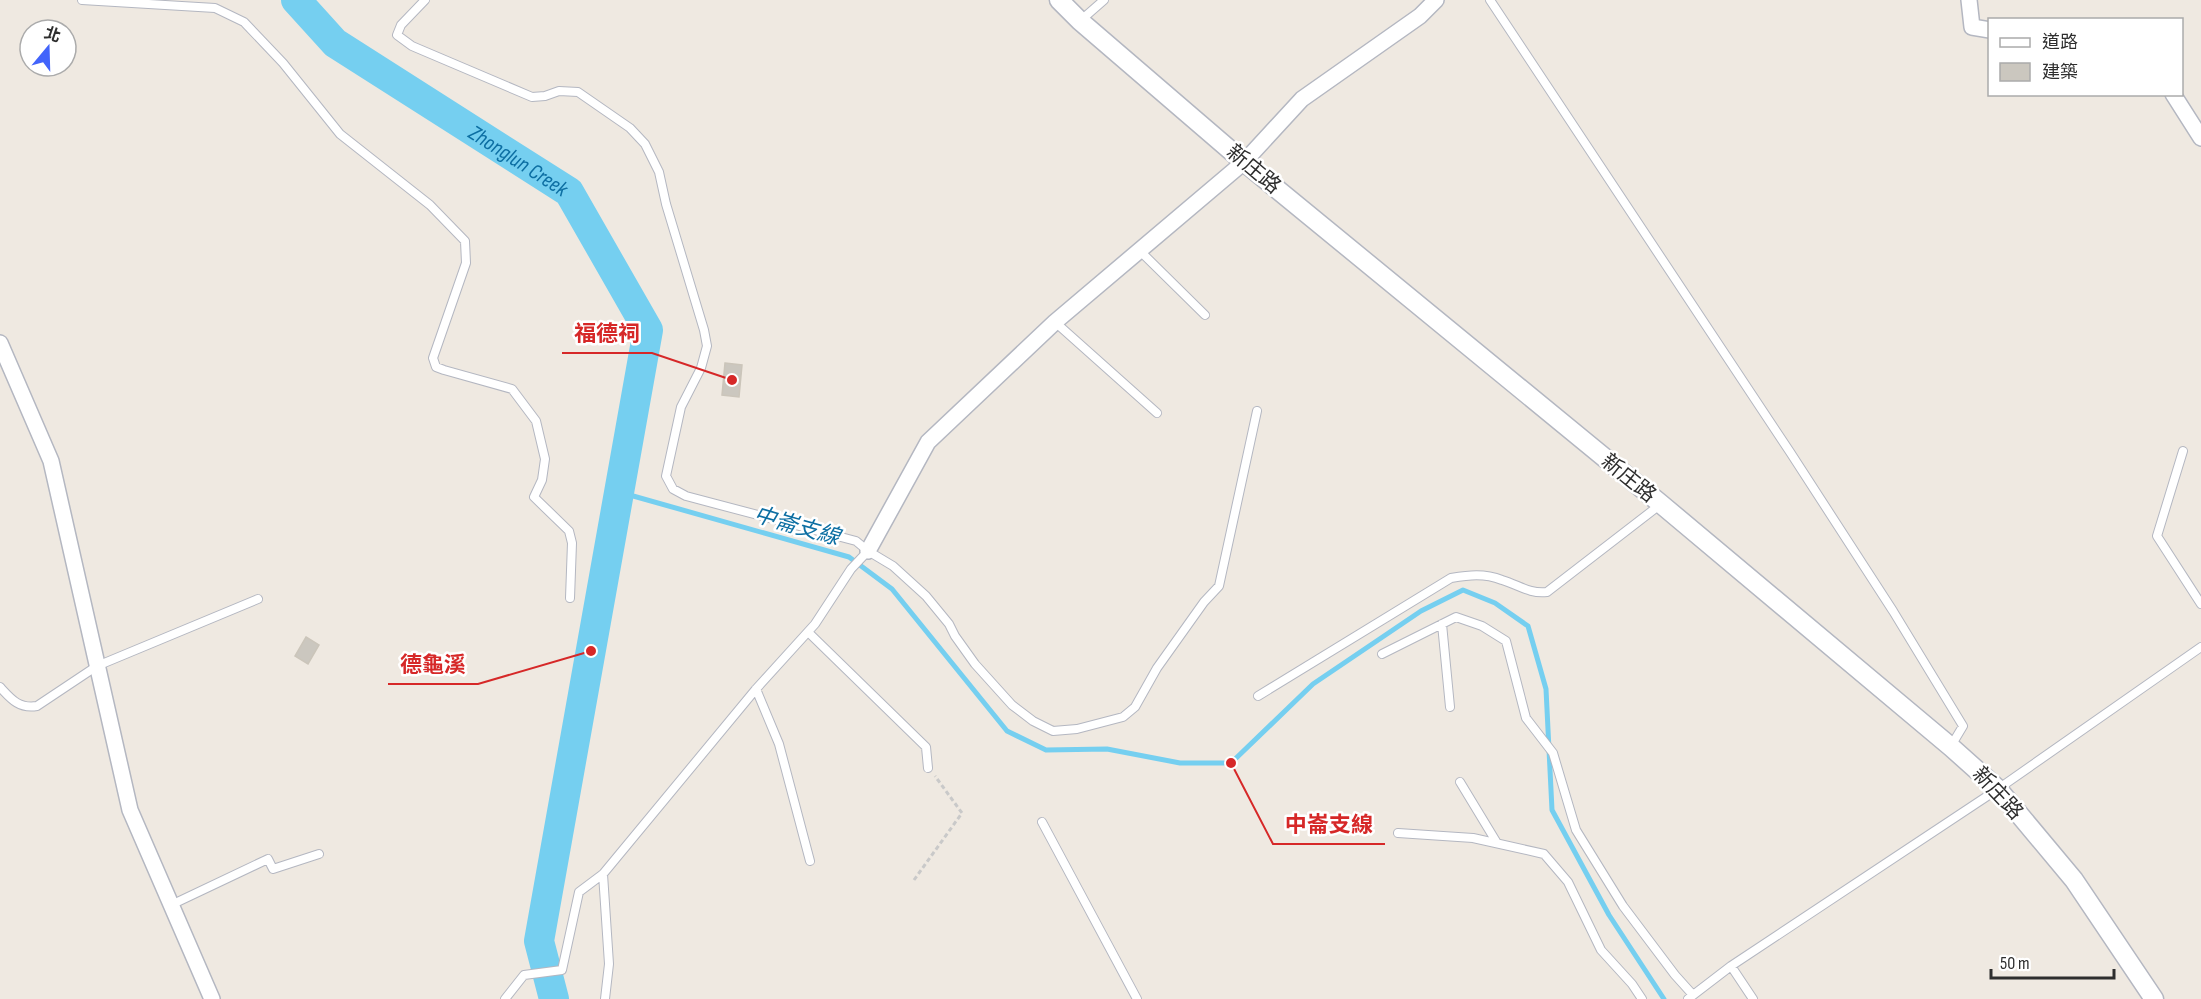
<svg xmlns="http://www.w3.org/2000/svg" width="2201" height="999" font-family="'Sofia Sans Condensed','Noto Sans TC',sans-serif">
	<style>
		.lines { fill: none; stroke-linecap: round; stroke-linejoin: round }
		.stream { stroke: #75cff0; stroke-width: 5 }
		.river { stroke: #75cff0; stroke-width: 30 }
		.building { fill: #cbc7bf; stroke: #cbc5ba; stroke-width: 1.5 }
		.service-casing { stroke: #b4b7c1; stroke-width: 10 }
		.minor-casing { stroke: #b4b7c1; stroke-width: 18 }
		.tertiary-casing { stroke: #b4b7c1; stroke-width: 21 }
		.path { stroke: #c9c9c9; stroke-width: 3; stroke-dasharray: 4.5 3; stroke-linecap: butt }
		.service { stroke: #fff; stroke-width: 8 }
		.minor { stroke: #fff; stroke-width: 15 }
		.tertiary { stroke: #fff; stroke-width: 18 }
		.labels { text-anchor: middle; stroke-width: 5; stroke-linejoin: round; paint-order: stroke }
		.street-label { font-size: 21px; fill: #2e2e2e; stroke: #fff }
		.water-label { font-size: 22px; font-style: italic; fill: #0d6fa3; stroke: #fff }
		.leader { fill: none; stroke: #d62828; stroke-width: 2 }
		.callout-dot { fill: #d62828; stroke: #fff; stroke-width: 2 }
		.callout-label { font-size: 22px; text-anchor: middle; font-weight: bold; fill: #d62828; stroke: #fff; stroke-width: 5; stroke-linejoin: round; paint-order: stroke }
	</style>
	<rect width="100%" height="100%" fill="#efe9e1"/>
	<g class="lines">
		<path class="stream" d="M619 492 849 557 892 589 1007 731 1046 750 1107 749 1180 763H1231L1313 684 1421 611 1463 590 1495 603 1528 626 1546 689 1552 810 1609 915 1664 999"/>
		<path class="river" id="s1" d="M296 0 335 43 569 192 648 330 539 941 554 999"/>
	</g>
	<path class="building" d="M725 363 742 365 739 397 722 395Z
		M306 637 319 645 308 664 295 656Z"/>
	<g class="lines">
		<defs>
			<path id="service" d="M82 0 215 8 244 22 283 63 340 134 430 205 465 241 466 263 433 358 436 367 444 370 512 389 536 421 545 459 542 480 534 497 569 531 572 543 570 598
				M425 0 401 25 397 35 412 46 532 97 545 96 559 91 578 92 630 128 645 144 659 172 666 204 704 330 707 346 701 368 681 407 666 476 673 489 686 496 856 541 868 551 893 566 926 596 949 624 955 636 975 664 1012 705 1033 721 1053 731 1077 729 1123 717 1135 707 1157 668 1204 602 1219 586 1257 411
				M1490 0 1790 452 1893 611 1963 726 1951 746
				M1080 21 1104 0
				M1139 250 1205 315
				M1055 322 1157 413
				M2183 451 2157 536 2201 604
				M1442 624 1450 707
				M808 632 926 747 928 768
				M1382 654 1456 617 1482 626 1506 641 1526 718 1553 753 1576 830 1623 906 1675 975 1693 995
				M0 687C11 699 19 709 37 706L97 666 258 599
				M756 689 779 744 810 861
				M1258 696 1451 578C1469 575 1484 573 1502 580 1519 585 1529 594 1547 592L1661 504
				M1460 782 1497 843
				M1042 822 1137 999
				M1398 833 1473 838 1544 854 1568 882 1601 950 1632 984 1642 999
				M603 874 609 964 605 999
				M171 905 268 859 273 869 319 854
				M1731 966 1753 999
				M505 999 524 975 562 970 579 892 603 874 756 689 815 624 851 569 868 551
				M1688 999 1731 966 1998 789 2201 647"/>
			<path id="minor" d="M1969 0 1972 27 1990 30
				M2173 94 2201 138
				M0 343 51 461 130 810 212 999
				M868 551 928 442 1055 322 1244 162 1302 99 1420 16 1436 0"/>
			<path id="tertiary" d="M1059 0 1080 21 1244 162 1661 504 1951 747 1998 789 2074 880 2154 999"/>
		</defs>
		<use href="#service" class="service-casing"/>
		<use href="#minor" class="minor-casing"/>
		<use href="#tertiary" class="tertiary-casing"/>
		<path class="path" d="M914 880 962 813 935 776"/>
		<use href="#service" class="service"/>
		<use href="#minor" class="minor"/>
		<use href="#tertiary" class="tertiary"/>
	</g>
	<g class="labels">
		<g class="street-label">
			<text transform="translate(1254 169) rotate(40)" y="7">新庄路</text>
			<text transform="translate(1629 478) rotate(39)" y="7">新庄路</text>
			<text transform="translate(1998 793) rotate(47)" y="7">新庄路</text>
		</g>
		<g class="water-label">
			<text dy="8" stroke="none"><textPath href="#s1" startOffset="276">Zhonglun Creek</textPath></text>
			<text transform="translate(797 525) rotate(16)" y="8">中崙支線</text>
		</g>
	</g>
	<path class="leader" d="M732 380L652 353H562M591 651L478 684H388M1231 763L1273 844H1385"/>
	<g class="callout-dot">
		<circle cx="732" cy="380" r="6"/>
		<circle cx="591" cy="651" r="6"/>
		<circle cx="1231" cy="763" r="6"/>
	</g>
	<g class="callout-label">
		<text x="607" y="341">福德祠</text>
		<text x="433" y="672">德龜溪</text>
		<text x="1329" y="832">中崙支線</text>
	</g>
	<rect x="1988" y="18" width="195" height="78" fill="#ffffff" stroke="#ababab" stroke-width="1.5"/>
	<rect x="2000" y="38" width="30" height="9" fill="#ffffff" stroke="#ababab" stroke-width="1.5"/>
	<text x="2042" y="48" font-size="18" fill="#2e2e2e">道路</text>
	<rect x="2000" y="63" width="30" height="18" fill="#cbc7bf" stroke="#ababab" stroke-width="1.5"/>
	<text x="2042" y="78" font-size="18" fill="#2e2e2e">建築</text>
	<g transform="translate(48 48) rotate(19)"><circle r="28" fill="#ffffff" stroke="#ababab" stroke-width="1.5"/>
	<path d="M0-4.5L10 22L0 15L-10 22Z" fill="#4264fb"/>
	<text y="-9" font-size="16" font-weight="bold" text-anchor="middle" fill="#2e2e2e">北</text>
	</g>
	<path d="M1991 969v9h123v-9" fill="none" stroke="#2e2e2e" stroke-width="3"/>
	<text x="2000" y="969" font-size="18" fill="#2e2e2e" stroke="#ffffff" stroke-width="4.5" paint-order="stroke">50 m</text>
</svg>
